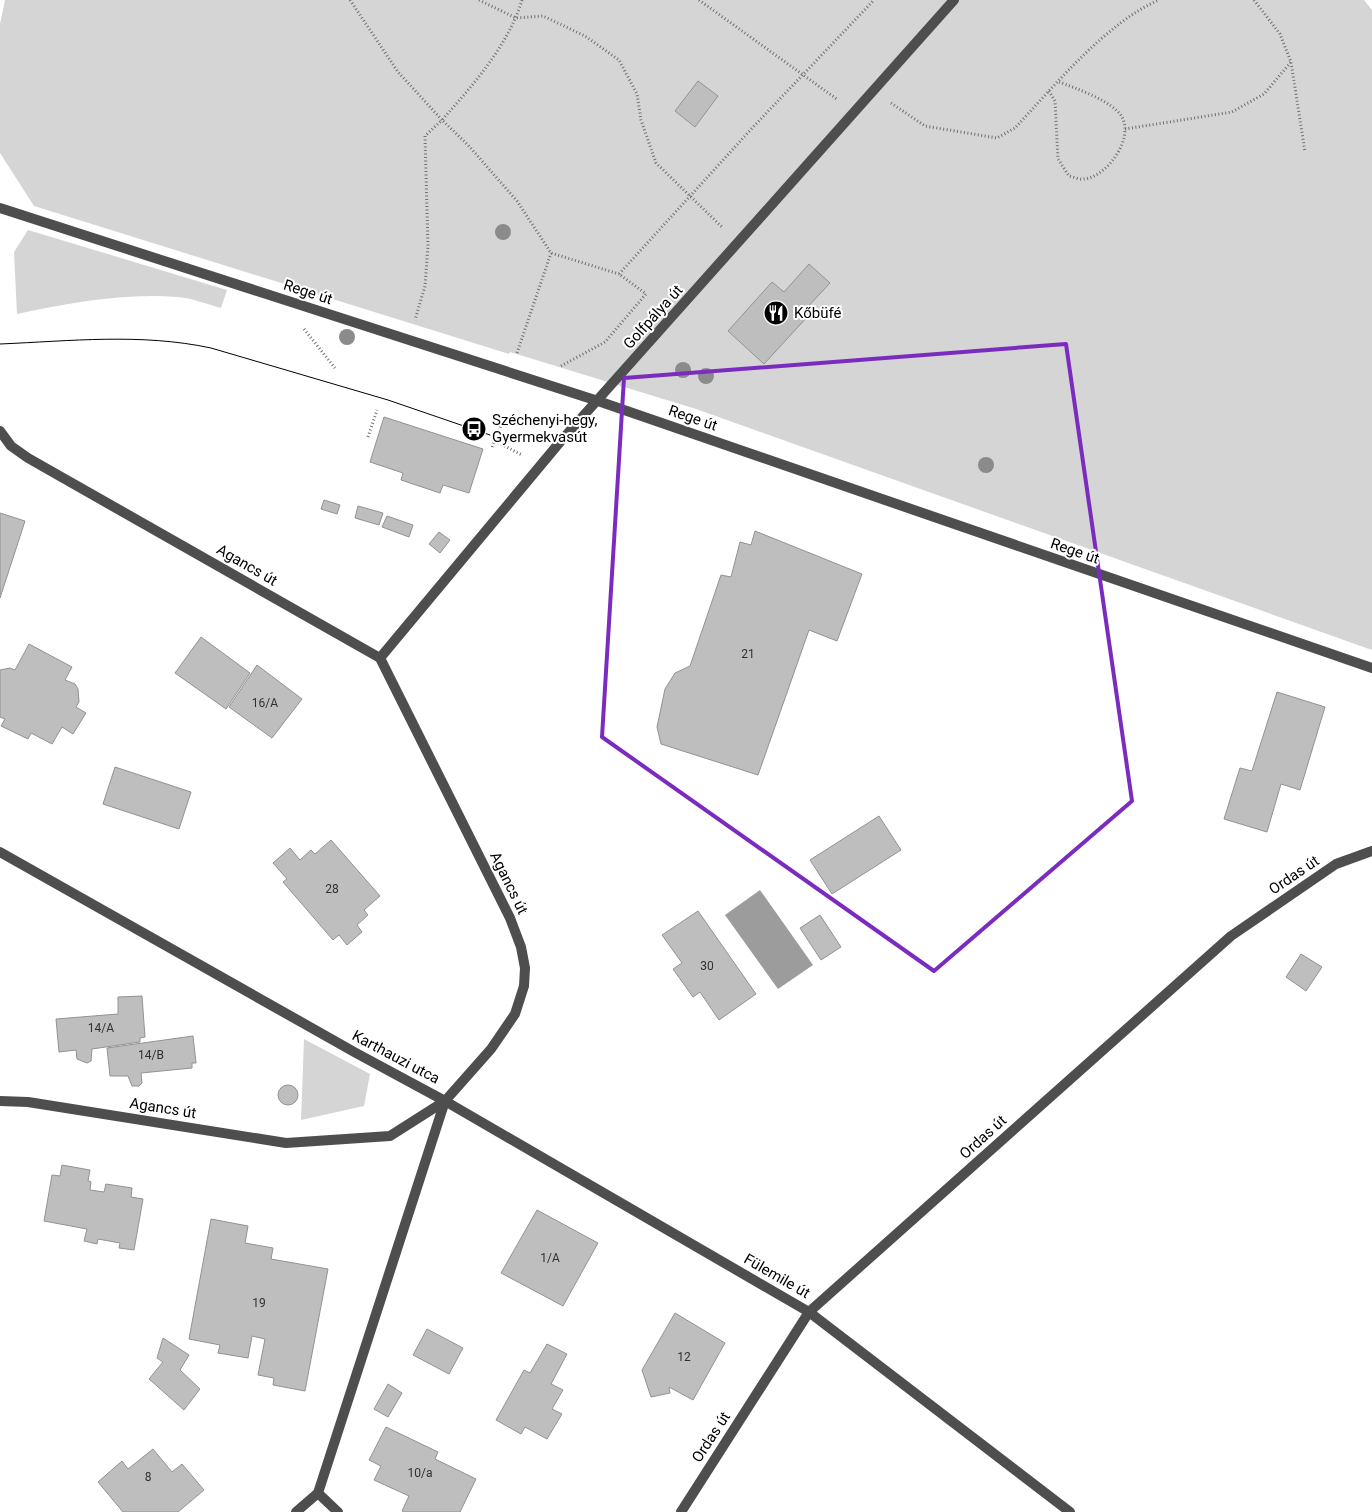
<svg xmlns="http://www.w3.org/2000/svg" width="1372" height="1512" font-family="Roboto,sans-serif">
	<style>
		.green { fill: #d5d5d5 }
		.water { fill: #9c9c9c }
		.building { fill: #bebebe; stroke: #929292 }
		.lines { fill: none; stroke-linecap: round; stroke-linejoin: round }
		.path { stroke: #707070; stroke-width: 3; stroke-dasharray: 1 2.5; stroke-linecap: butt }
		.street { stroke: #4e4e4e; stroke-width: 10 }
		.tram { stroke: #000; stroke-width: 1 }
		.tree { fill: #8b8b8b }
		.marked { fill: none; stroke: #7b2cbf; stroke-width: 4; stroke-linejoin: round }
		.labels { text-anchor: middle; stroke-width: 4; stroke-linejoin: round; paint-order: stroke }
		.number-label { font-size: 12px; fill: #303030 }
		.street-label { font-size: 15px; fill: #000; stroke: #fff }
		.poi-label { font-size: 15px; fill: #000; stroke: #fff; text-anchor: start }
	</style>
	<rect width="100%" height="100%" fill="#fff"/>
	<path class="green" d="M5 0H1364L1372 10V650L696 409 510 352 509 354 34 206 0 153V24Z
		M28 230 227 290 221 308C207 304 191 298 177 297 123 293 69 303 17 314L14 252Z
		M304 1039 370 1074 364 1106 301 1120Z"/>
	<path class="water" d="M760 890 813 965 778 989 725 915Z"/>
	<path class="building" d="M698 81 718 96 695 127 675 111Z
		M809 264 830 283 804 311 809 315 764 364 728 331 772 282 784 292Z
		M384 417 483 449 469 493 443 485 440 493 401 480 403 473 370 462Z
		M324 500 340 505 337 514 321 509Z
		M358 506 383 513 379 525 355 518Z
		M0 513 25 521 0 598Z
		M387 516 413 525 409 537 382 527Z
		M755 531 862 574 837 641 809 630 758 775 661 744 657 727 665 689 675 673 690 666 721 575 731 577 740 542 751 545Z
		M439 532 450 540 440 553 429 544Z
		M201 637 250 673 226 709 175 673Z
		M29 644 72 667 65 680 75 684 78 689 79 702 76 707 86 713 73 734 62 727 52 744 31 733 28 739 1 726 5 719 0 717V670L10 668 15 670Z
		M257 665 302 699 272 738 229 707Z
		M1277 692 1325 707 1300 790 1281 784 1267 832 1224 819 1240 768 1252 771Z
		M115 767 191 792 179 829 103 804Z
		M879 816 901 850 832 894 810 860Z
		M331 840 380 896 364 910 368 915 357 925 362 932 347 945 339 935 333 940 283 882 287 879 273 863 290 848 300 860 311 850 315 854Z
		M698 911 756 994 719 1020 700 992 693 997 673 969 682 963 662 935Z
		M820 915 841 947 821 960 800 928Z
		M1301 954 1322 967 1306 991 1286 977Z
		M142 996 145 1037 140 1038V1042L92 1049 91 1061 87 1063 77 1059 76 1050 59 1052 56 1019 118 1014V997Z
		M193 1036 196 1063H192V1068L141 1073 142 1083 139 1086H132L128 1076H110L107 1048Z
		M278 1095a10 10 0 1 1 20 0a10 10 0 1 1-20 0Z
		M62 1165 90 1170 88 1181 91 1182 90 1190 104 1192 106 1184 132 1188 131 1197 143 1199 134 1250 119 1248 120 1243 98 1239 97 1244 84 1241 87 1229 44 1221 52 1175 60 1176Z
		M537 1210 598 1243 563 1306 501 1273Z
		M211 1219 248 1226 245 1243 273 1248 271 1259 328 1269 305 1391 273 1385 274 1378 258 1375 265 1339 252 1336 248 1358 218 1353 220 1345 189 1339Z
		M675 1313 725 1343 693 1400 669 1387 670 1393 651 1397 642 1370Z
		M427 1329 463 1348 449 1374 413 1355Z
		M163 1338 189 1355 180 1370 200 1389 184 1410 149 1379 163 1362 157 1358Z
		M547 1344 567 1354 551 1384 563 1390 552 1409 562 1414 547 1439 525 1427 521 1434 496 1420 524 1370 530 1373Z
		M388 1384 402 1393 388 1417 374 1409Z
		M386 1427 438 1452 435 1459 476 1479 460 1512H404L402 1511 409 1496 374 1480 381 1466 369 1460Z
		M153 1449 172 1472 182 1464 204 1490 178 1512H123L98 1482 122 1461 128 1469Z"/>
	<g class="lines">
		<path class="path" d="M350 0 398 72 442 120 425 136 428 246 425 286 415 320
			M479 0 516 18 543 16 585 36 619 60 637 94 641 120 656 163 723 228
			M522 0C508 46 473 85 442 120L468 145 517 201 551 253 619 274
			M699 0 838 100
			M1254 0 1280 34 1291 62 1305 152
			M1049 91 1055 101 1058 159 1069 176C1074 177 1080 180 1084 179 1107 177 1134 139 1122 117 1113 101 1075 88 1059 82
			M891 103 925 126 997 138 1015 128C1054 86 1107 22 1159 0
			M1125 129 1232 112 1264 94 1291 62
			M304 329 335 368
			M517 353 551 253
			M561 366 605 342 646 294 619 274 755 125 874 0
			M368 437 377 410
			M495 441 522 455
			M492 447 502 423"/>
		<path class="street" d="M0 208 598 401 1372 668
			M0 431 11 446 28 458 380 658 510 918 521 947 525 968 524 986 515 1014 491 1049 445 1101 390 1136 286 1143 28 1102 0 1101
			M380 658 560 442 954 0
			M0 852 356 1053 445 1101 809 1312 1070 1512
			M318 1493 445 1101
			M318 1493 338 1512
			M296 1512 318 1493
			M681 1512 809 1312 1231 936 1336 864 1372 851"/>
		<path class="tram" d="M0 344C71 341 141 333 211 348L388 400 490 435"/>
	</g>
	<g class="tree">
		<circle cx="503" cy="232" r="8"/>
		<circle cx="347" cy="337" r="8"/>
		<circle cx="683" cy="370" r="8"/>
		<circle cx="706" cy="376" r="8"/>
		<circle cx="986" cy="465" r="8"/>
	</g>
	<path class="marked" d="M1066 344 1132 801 934 971 602 737 624 378Z"/>
	<defs>
		<symbol id="restaurant-disc" viewBox="-11 -11 22 22"><circle r="9.5" fill="#000" stroke="#fff"/><path d="M-5-6h1v4h1v-4h1v4h1v-4h1v5L-1.5 .5V6h-2V.5L-5-1ZM5-6V6H3V1.5H1.5Q1.5-4 5-6Z" fill="#fff"/></symbol>
		<symbol id="bus-disc" viewBox="-11 -11 22 22"><circle r="9.5" fill="#000" stroke="#fff"/><path d="M-5-6H5V4H4V6H2V4H-2V6H-4V4H-5ZM-3.5-4V0h7V-4ZM-3.5 1.2v1.5H-2V1.2ZM2 1.2v1.5H3.5V1.2Z" fill="#fff"/></symbol>
	</defs>
	<g fill-rule="evenodd">
		<use href="#restaurant-disc" x="762" y="299" width="28" height="28"/>
		<use href="#bus-disc" x="460" y="415" width="28" height="28"/>
	</g>
	<g class="labels">
		<g class="number-label">
			<text x="748" y="658">21</text>
			<text x="265" y="707">16/A</text>
			<text x="332" y="893">28</text>
			<text x="707" y="970">30</text>
			<text x="101" y="1032">14/A</text>
			<text x="151" y="1059">14/B</text>
			<text x="550" y="1262">1/A</text>
			<text x="259" y="1307">19</text>
			<text x="684" y="1361">12</text>
			<text x="420" y="1477">10/a</text>
			<text x="148" y="1481">8</text>
		</g>
		<g class="street-label">
			<text transform="translate(308 292) rotate(18)" y="5">Rege út</text>
			<text transform="translate(653 317) rotate(-48)" y="5">Golfpálya út</text>
			<text transform="translate(693 418) rotate(19)" y="5">Rege út</text>
			<text transform="translate(1075 551) rotate(19)" y="5">Rege út</text>
			<text transform="translate(247 565) rotate(30)" y="5">Agancs út</text>
			<text transform="translate(1294 875) rotate(-34)" y="5">Ordas út</text>
			<text transform="translate(509 883) rotate(64)" y="5">Agancs út</text>
			<text transform="translate(396 1057) rotate(28)" y="5">Karthauzi utca</text>
			<text transform="translate(163 1108) rotate(9)" y="5">Agancs út</text>
			<text transform="translate(983 1137) rotate(-42)" y="5">Ordas út</text>
			<text transform="translate(777 1276) rotate(30)" y="5">Fülemile út</text>
			<text transform="translate(711 1437) rotate(-57)" y="5">Ordas út</text>
		</g>
		<g class="poi-label">
			<text x="794" y="318">Kőbüfé</text>
			<text x="492" y="425">Széchenyi-hegy,<tspan x="492" dy="17">Gyermekvasút</tspan></text>
		</g>
	</g>
</svg>
